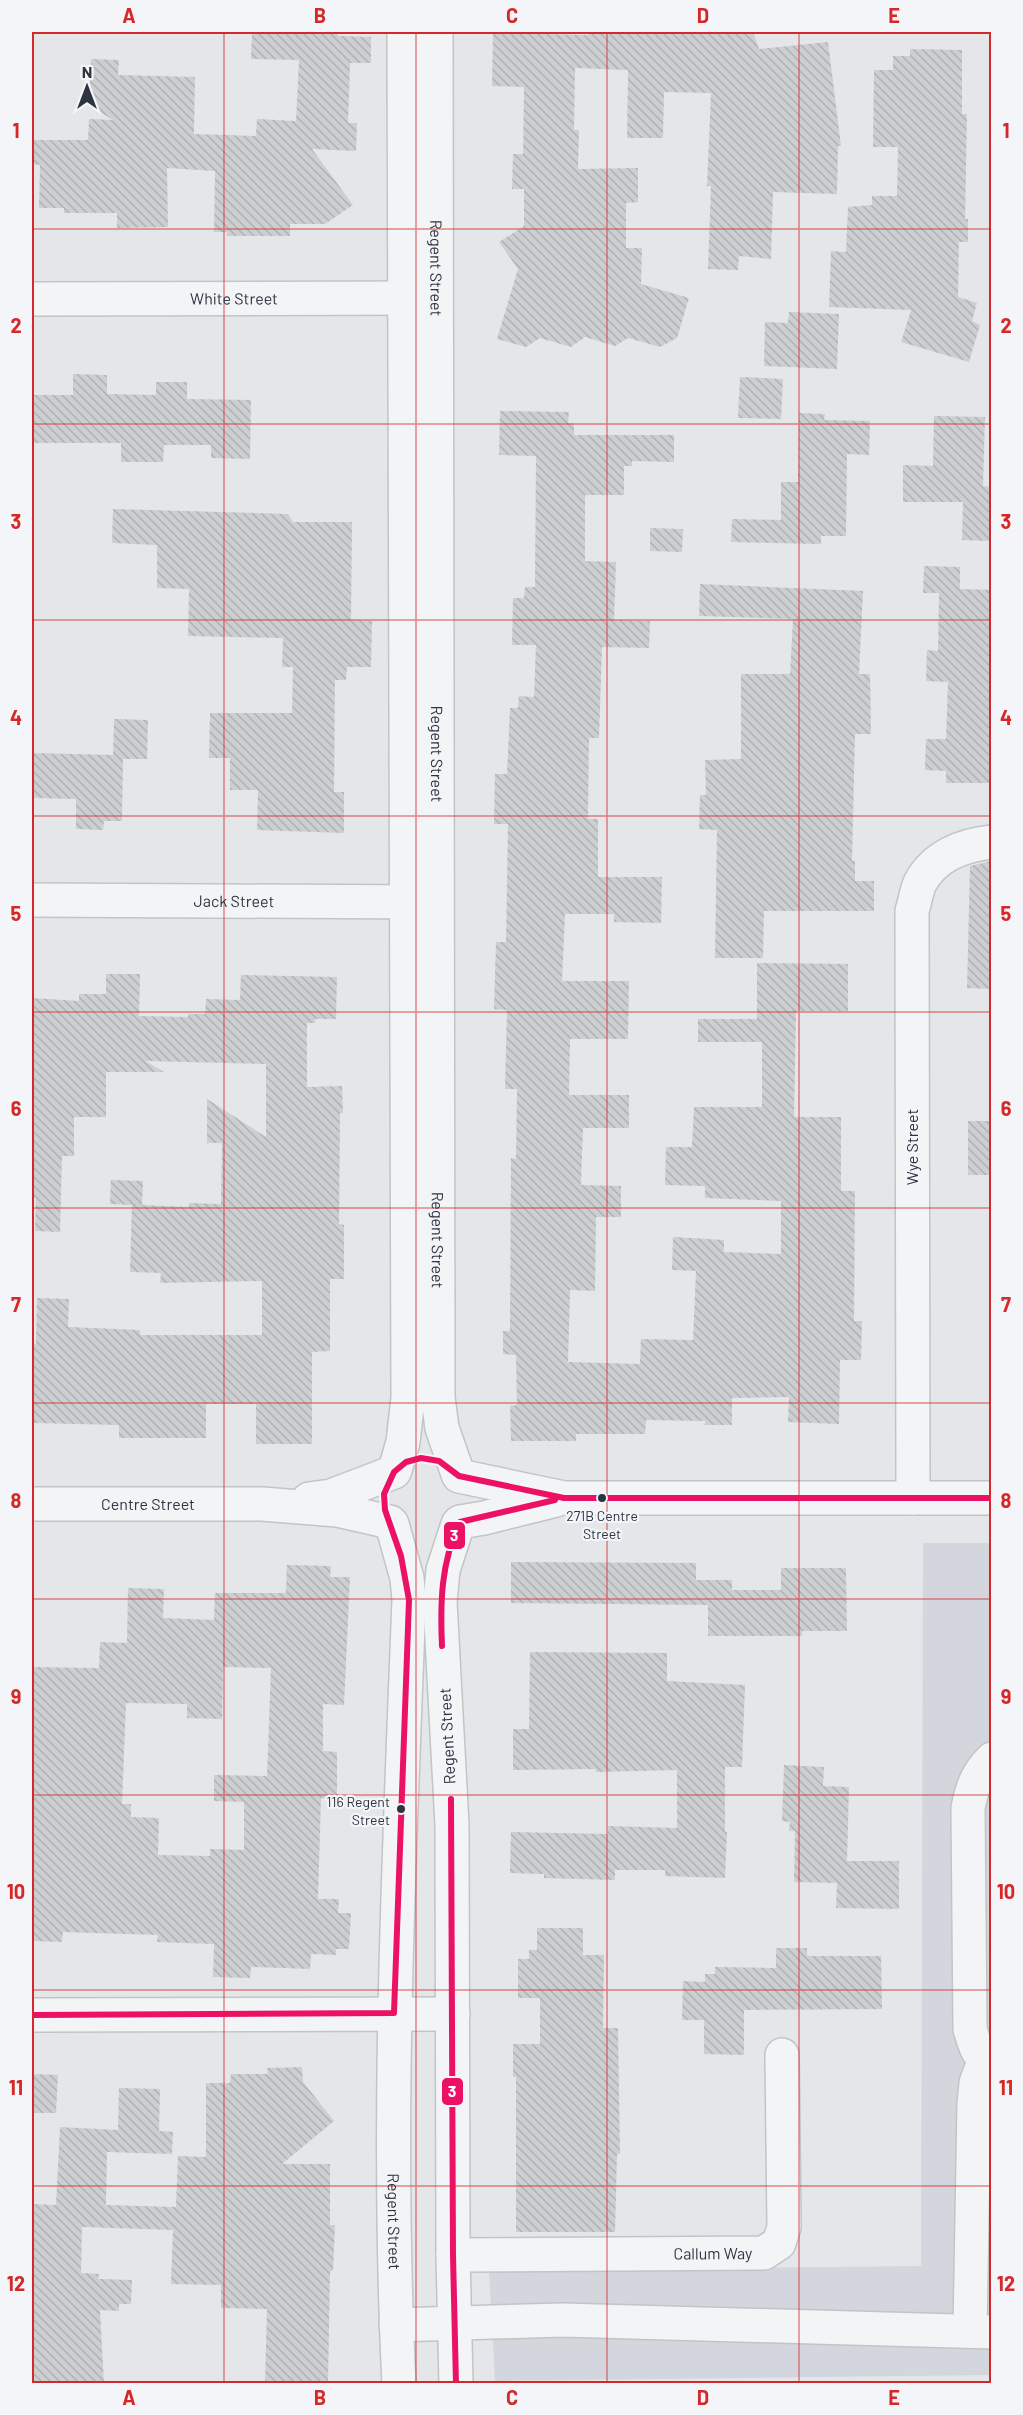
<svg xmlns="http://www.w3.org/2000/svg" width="1023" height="2415" font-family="Barlow,sans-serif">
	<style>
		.built { fill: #d3d6dc }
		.building { fill: url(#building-back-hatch); fill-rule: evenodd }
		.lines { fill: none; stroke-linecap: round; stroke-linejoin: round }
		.minor-casing { stroke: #c2c4c7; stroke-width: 36 }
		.minor { stroke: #f3f4f6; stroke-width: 33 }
		.bus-1-casing { stroke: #f3f5f8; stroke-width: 10 }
		.bus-1 { stroke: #ec1165; stroke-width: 6 }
		.grid { fill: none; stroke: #d62828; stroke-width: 1.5; stroke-opacity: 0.55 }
		.bus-dot { fill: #2c3441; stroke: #f3f5f8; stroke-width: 2 }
		.labels { text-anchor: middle; stroke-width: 4.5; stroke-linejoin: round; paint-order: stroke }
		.bus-label { font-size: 14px; fill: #2c3441; stroke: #f3f5f8 }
		.street-label { font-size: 16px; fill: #2c3441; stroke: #f3f5f8 }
		.line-badge { stroke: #f3f5f8; stroke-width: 2 }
		.badge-label { font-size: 16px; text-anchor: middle; font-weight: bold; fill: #fff }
		.neatline { fill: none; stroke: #d62828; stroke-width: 2 }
		.grid-label { font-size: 20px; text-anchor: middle; font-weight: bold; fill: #d62828 }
	</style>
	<defs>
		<pattern id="building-back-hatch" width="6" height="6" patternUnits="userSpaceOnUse" patternTransform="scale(1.5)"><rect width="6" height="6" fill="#ccced1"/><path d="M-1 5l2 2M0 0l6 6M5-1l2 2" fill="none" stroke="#afb2b5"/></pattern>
	</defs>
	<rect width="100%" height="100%" fill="#e4e6e9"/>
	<path class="built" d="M923 1543H991V2375L495 2381 489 2271 921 2266Z"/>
	<path class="building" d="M252 32H338V36L371 37V63H350L348 123H357L356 151 312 149 353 205 325 224H290V236H227V232H214L215 171 167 168 168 227 117 228V213H64V208H39L40 165 32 164V140H88L89 119 113 120 89 105 91 59 119 60 118 75 195 77 194 134 256 136 257 119 296 121 299 60 251 59Z
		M588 32H753L759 49 828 42 841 146H838L837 194 773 192 771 259 739 256 738 270 708 269 711 186H707L711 93 664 92 663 138H627L628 70 575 68 574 130H579L578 169 638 168V202L626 203V248H642L641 284 689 298 677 338 660 347 628 338 615 346 585 337 571 347 540 338 526 347 497 339 518 269 499 242 524 226V189H512L513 154H523L524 87 492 86 493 33 588 35Z
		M910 49 962 50V114H967L965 219H968V242H959L958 297 977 303 972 321 980 325 969 362 901 342 911 310 829 307 831 251 846 252 848 207 872 205V196H897L898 147H873L874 70H893V56H910Z
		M789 312 839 314 837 369 764 366 765 322 788 323Z
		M73 374 107 375V394L156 395V382H187V399L251 400 250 459 211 458V445H164L163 462H121V443H32V395H73Z
		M740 377 783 379 781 419 738 418Z
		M500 411 569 412 568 423H574V435H674V462L632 461V466H624V495H585V561L616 562 614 620 650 621 649 648 602 647 599 738H589L588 819H598V877H662L661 923 614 922V914H565L562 981H629L628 1039H570L569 1095H629V1128H583L581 1185 621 1186V1217H596L595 1291 570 1290 568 1362 640 1364 641 1339 693 1340 696 1271 672 1270 673 1237 724 1240V1252L781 1254V1201L705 1198V1186L665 1185 666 1147H692L694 1107H762V1042H698V1019H757V963L848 964V1011H796L794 1117H841V1191H855L854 1321H862L861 1360H840L839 1424 788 1422 789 1397 732 1398V1425H705V1421L646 1420 645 1434H576V1441H511L510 1406 517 1405 516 1355 503 1354V1331H510L511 1158 516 1159 517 1089H505L507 1010 494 1009 496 942H506L508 824H494L495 774H507L510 708H518L519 696 534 697 536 645H512L513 598H524L525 587H535L536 456 499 455Z
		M799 413 825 414 824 420 870 421 869 455 847 454 846 536H821V544L731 542 732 519 781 520V482H798Z
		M934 416 985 417 983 486 992 487V541L962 540 963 502H903V465L933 466Z
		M113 509 288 514 293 522H352L351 620 372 621 371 667H347L346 680H335L334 792H344V833L257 830 258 790H230V758H209L210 713H292L293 667H282L283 638 188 636 189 589 157 588V545L112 543Z
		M650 528 683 529 682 552 650 551Z
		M924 566 960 567V589L992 590V783H946V771L925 770 926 739H946L948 682 926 681 927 650 938 651 939 593H923Z
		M700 584 863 591 859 674H870L871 734H855L852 861H855V881H874V911H764L763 958H715L717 830 699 829 700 795H706L705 760 741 759V674H790L793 619 699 616Z
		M114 719 148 720 147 759H123L122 821H104L103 830 76 829V799L32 798V753L113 755Z
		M992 861V989L967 988 970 866Z
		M106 974H140L139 1016 188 1017V1014H205L206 999 240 1000 241 975 337 977 336 1019H315V1023H307V1087L342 1086 343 1113H340L339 1224 344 1225V1279H330V1351L312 1352V1444H256V1404H206V1438H119V1425L32 1423V1344H36L37 1298 69 1299 68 1327 140 1330V1335H262V1281L160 1283 161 1273 130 1272 132 1205 110 1204 111 1180 143 1181 142 1205 189 1207V1203L221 1204 222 1143H207V1099L266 1137V1064L145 1061 164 1072H106V1117H74V1156H62L60 1232 35 1231 36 1198H32V998L79 1001V994H106Z
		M968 1121H992V1175H968Z
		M511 1562 696 1563V1580H732V1590H781V1568H846L847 1631H802V1636H708V1605L511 1603Z
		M287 1565 331 1566 330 1577H350L344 1705 323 1704V1751L337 1752V1798H321L318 1899H339L338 1913H351L349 1949H336V1955L311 1954 310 1969 251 1967 250 1978 213 1977 214 1944 157 1942 158 1935 63 1932 62 1942 32 1941V1667L99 1668 100 1642 127 1643 128 1588 164 1589 163 1618 214 1620 215 1593H286ZM223 1667 271 1668 267 1776 214 1775V1801L244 1802V1850L210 1849V1856L158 1855 159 1818 131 1817V1804H122L126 1703 187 1704V1718L222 1719Z
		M530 1652 667 1653V1681L745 1685 742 1767H725V1832H727L725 1878 665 1876V1870H615V1880L544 1878V1874L510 1873 511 1832 608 1834V1826L677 1828V1770L596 1772V1769L513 1770V1729H529Z
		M784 1765 824 1767 823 1786 849 1787 847 1861H899V1909L836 1908 837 1883 794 1882 795 1831H789L790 1822 782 1821Z
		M537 1928H583V1955H604L603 2028H618L620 2154H617L615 2232H516V2077H513V2044H540V1998H518V1959H529V1950H537Z
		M776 1948H807V1956H881L882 2009 744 2010V2055L704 2054V2020H682L683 1981 705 1982V1974H715V1967L776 1968Z
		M302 2067 303 2082 334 2121 282 2164H330V2225H335L333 2271H330L328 2384H265L267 2309 221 2308V2285L171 2284 173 2230 82 2227 81 2273 99 2274 98 2279 132 2280 131 2304H119V2311L100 2310 104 2384H32V2204L56 2205 60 2127 118 2130 119 2088 160 2089 159 2131 173 2132 172 2154 107 2152 106 2205 176 2207 178 2156 206 2157V2083H230L231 2074H268L267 2068Z
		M32 2074 58 2075 56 2113H32Z"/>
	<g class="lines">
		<defs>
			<g id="minor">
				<path id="s1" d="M436 32 438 1398 442 1428 458 1474"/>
				<path id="s2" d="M32 299 426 298"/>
				<path id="s3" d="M32 900 429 902"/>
				<path d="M395 1470 403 1442 408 1398 404 32"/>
				<path d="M459 1476 564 1498H992"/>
				<path d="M913 1498 912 911C915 902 916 892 920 883 934 856 963 845 992 842"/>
				<path d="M309 1499 331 1496 394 1472"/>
				<path id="s4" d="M32 1504H262L337 1510 390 1522"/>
				<path d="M460 1522 484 1518 556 1500"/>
				<path id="s5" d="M392 1524 407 1578 409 1600C399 1861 386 2122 399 2384"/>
				<path d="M992 1759C977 1774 972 1787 968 1808L970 2029C974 2042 977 2058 992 2063"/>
				<path d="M32 2015 453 2014"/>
				<path id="s6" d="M453 2255 764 2253 779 2243 784 2227 782 2055"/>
				<path d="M396 2325 562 2320 992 2332"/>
				<path d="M970 2331 974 2104 976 2083 984 2061"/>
				<path d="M456 2384 453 2255 452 1825 440 1602 443 1570 458 1524"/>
			</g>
		</defs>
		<use href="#minor" class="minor-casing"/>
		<use href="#minor" class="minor"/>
		<defs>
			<path id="bus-1" d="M442 1646C440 1602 441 1562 460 1522L555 1500
				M451 1799 453 2255 456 2384
				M32 2015 394 2013 409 1600 401 1556 385 1510 384 1494 394 1472 406 1462 421 1458 439 1461 459 1476 564 1498H992"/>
		</defs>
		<use href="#bus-1" class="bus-1-casing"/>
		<use href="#bus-1" class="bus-1"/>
	</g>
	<path class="grid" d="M224 32V2384M416 32V2384M607 32V2384M799 32V2384M32 229H992M32 424H992M32 620H992M32 816H992M32 1012H992M32 1208H992M32 1403H992M32 1599H992M32 1795H992M32 1990H992M32 2186H992"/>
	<g class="bus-dot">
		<circle cx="602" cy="1498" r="5"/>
		<circle cx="401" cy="1809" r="5"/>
	</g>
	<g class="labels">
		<g class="bus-label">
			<text x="602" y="1521">271B Centre<tspan x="602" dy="18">Street</tspan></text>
			<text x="390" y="1807" text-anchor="end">116 Regent<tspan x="390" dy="18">Street</tspan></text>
		</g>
		<g class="street-label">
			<text dy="6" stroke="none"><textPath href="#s1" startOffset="236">Regent Street</textPath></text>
			<text dy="6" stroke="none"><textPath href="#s2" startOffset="202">White Street</textPath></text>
			<text dy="6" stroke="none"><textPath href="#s1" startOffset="722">Regent Street</textPath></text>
			<text dy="6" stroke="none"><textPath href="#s3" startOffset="202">Jack Street</textPath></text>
			<text transform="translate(912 1147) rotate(-90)" y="6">Wye Street</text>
			<text dy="6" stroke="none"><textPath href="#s1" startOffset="1208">Regent Street</textPath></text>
			<text dy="6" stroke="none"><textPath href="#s4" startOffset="116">Centre Street</textPath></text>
			<text transform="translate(447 1736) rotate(-93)" y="6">Regent Street</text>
			<text dy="6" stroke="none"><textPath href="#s5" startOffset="700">Regent Street</textPath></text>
			<text dy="6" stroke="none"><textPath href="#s6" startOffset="260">Callum Way</textPath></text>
		</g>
	</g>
	<g class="line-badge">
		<rect x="443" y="1521" width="23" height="29" rx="6" fill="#ec1165"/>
		<rect x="441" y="2077" width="23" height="29" rx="6" fill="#ec1165"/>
	</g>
	<g class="badge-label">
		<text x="454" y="1541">3</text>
		<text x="452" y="2097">3</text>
	</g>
	<rect width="1023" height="2415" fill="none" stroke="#f3f5f8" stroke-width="66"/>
	<g transform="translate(87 87)" stroke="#f3f5f8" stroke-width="4.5" paint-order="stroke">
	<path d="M0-4.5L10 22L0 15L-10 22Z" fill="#2c3441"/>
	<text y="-9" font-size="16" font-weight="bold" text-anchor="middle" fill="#2c3441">N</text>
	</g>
	<rect x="33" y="33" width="957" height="2349" class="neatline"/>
	<g class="grid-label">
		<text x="129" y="23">A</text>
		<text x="320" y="23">B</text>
		<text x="512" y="23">C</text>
		<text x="703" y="23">D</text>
		<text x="894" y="23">E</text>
		<text x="16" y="138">1</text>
		<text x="1006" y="138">1</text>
		<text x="16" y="333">2</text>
		<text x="1006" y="333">2</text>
		<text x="16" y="529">3</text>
		<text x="1006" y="529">3</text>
		<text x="16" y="725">4</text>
		<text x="1006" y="725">4</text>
		<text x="16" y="921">5</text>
		<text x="1006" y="921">5</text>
		<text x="16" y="1116">6</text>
		<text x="1006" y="1116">6</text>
		<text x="16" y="1312">7</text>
		<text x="1006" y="1312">7</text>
		<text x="16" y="1508">8</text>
		<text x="1006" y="1508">8</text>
		<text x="16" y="1704">9</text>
		<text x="1006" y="1704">9</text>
		<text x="16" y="1899">10</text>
		<text x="1006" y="1899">10</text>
		<text x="16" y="2095">11</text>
		<text x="1006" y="2095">11</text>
		<text x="16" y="2291">12</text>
		<text x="1006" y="2291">12</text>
		<text x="129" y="2405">A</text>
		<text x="320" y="2405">B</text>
		<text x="512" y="2405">C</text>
		<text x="703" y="2405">D</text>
		<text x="894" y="2405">E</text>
	</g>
</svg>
